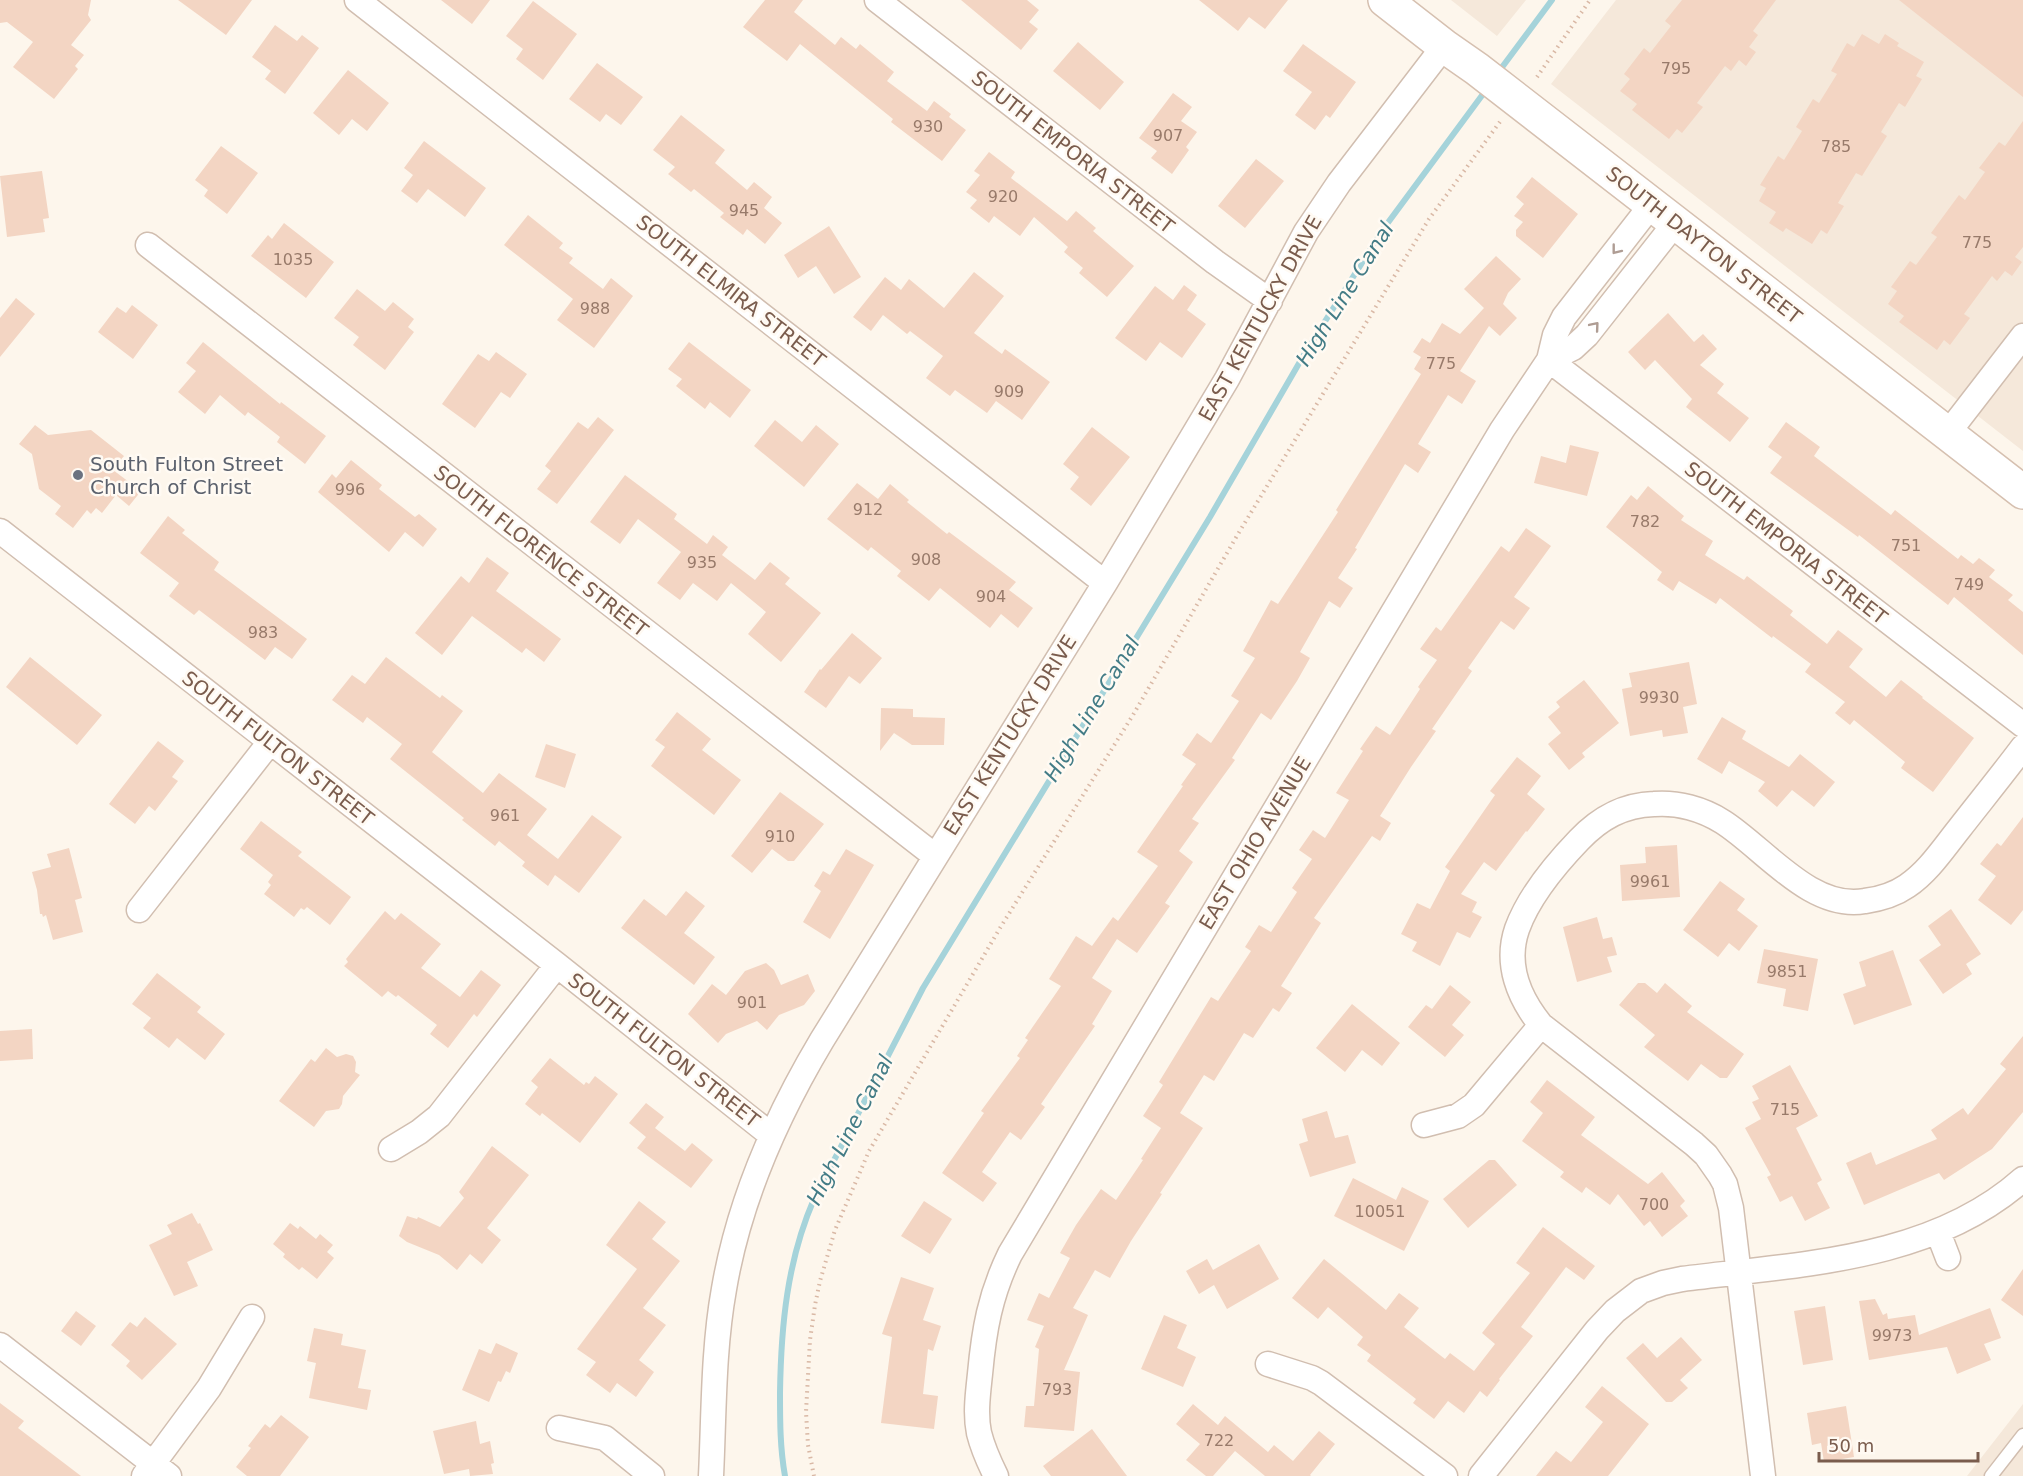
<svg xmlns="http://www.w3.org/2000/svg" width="2023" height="1476" font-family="'DejaVu Sans',sans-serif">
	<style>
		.residential { fill: #f5e8da }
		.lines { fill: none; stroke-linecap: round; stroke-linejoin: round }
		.stream { stroke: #a5d3da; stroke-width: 6 }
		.building { fill: #f3d5c3 }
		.lane-casing { stroke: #d1beb0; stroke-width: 15 }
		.street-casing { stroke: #d1beb0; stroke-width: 27 }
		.secondary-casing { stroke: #d6c0b0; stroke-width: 36 }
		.path { stroke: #d9b8a5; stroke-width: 4; stroke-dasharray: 1.5 4.5; stroke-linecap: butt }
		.lane { stroke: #fff; stroke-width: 12 }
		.street { stroke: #fff; stroke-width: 24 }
		.secondary { stroke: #fff; stroke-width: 33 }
		.oneway { stroke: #af9d94 }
		.worship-dot { fill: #6b7280; stroke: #fffaf3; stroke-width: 2 }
		.labels { text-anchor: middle; stroke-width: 5; stroke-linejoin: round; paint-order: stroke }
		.number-label { font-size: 16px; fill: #987a6a }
		.street-label { font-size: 20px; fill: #7a5c4d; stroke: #fffaf3 }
		.worship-label { font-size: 20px; fill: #5b616d; stroke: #fffaf3; text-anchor: start }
		.water-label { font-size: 21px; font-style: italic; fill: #437c86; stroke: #fffaf3 }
	</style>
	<rect width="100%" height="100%" fill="#fdf6ec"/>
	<path class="residential" d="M1451 0H1526L1497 36Z
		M1616 0H2023V451L1551 84Z
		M2023 1404V1476H1967Z"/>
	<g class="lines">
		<path class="stream" d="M1497 74 1552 0
			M785 1476C780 1448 780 1421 780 1393 781 1326 787 1261 814 1199L923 988 1210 517 1305 353 1384 228 1486 90"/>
	</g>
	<path class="building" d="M0 0H91L88 15 91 20 71 45 84 55 75 66 78 69 54 99 13 67 33 42 7 22 0 23Z
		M178 0H252L226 35Z
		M441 0H490L472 24Z
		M765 0H803L794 12 835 45 841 37 856 49 860 44 894 72 887 81 927 111 934 101 951 114 949 117 966 130 942 161 891 122 893 119 800 44 787 61 743 27Z
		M961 0H1027L1039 10 1029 22 1038 29 1021 50Z
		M1199 0H1288L1265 29 1249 17 1238 31Z
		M1682 0H1776L1753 31 1758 35 1749 47 1756 52 1746 66 1739 60 1731 71 1725 66 1697 103 1703 107 1682 133 1677 129 1669 139 1632 110 1637 104 1620 91 1630 79 1624 74 1644 48 1650 53 1671 26 1665 21Z
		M1899 0H2023V97L1923 19Z
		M533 1 577 34 543 80 516 59 523 49 506 36Z
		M275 25 297 41 302 35 319 48 285 94 265 79 271 71 252 57Z
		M1862 34 1879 44 1885 34 1899 43 1897 46 1924 62 1916 76 1922 79 1905 107 1899 103 1881 132 1887 136 1862 176 1856 173 1838 203 1844 206 1827 234 1821 230 1812 244 1786 228 1783 232 1769 223 1776 212 1759 201 1766 188 1760 185 1778 156 1784 160 1802 131 1796 127 1813 99 1819 103 1837 74 1831 71 1847 43 1854 47Z
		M1078 42 1124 82 1100 110 1053 71Z
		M1303 44 1356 82 1330 118 1326 115 1315 130 1295 115 1312 92 1283 71Z
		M597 63 643 97 621 125 606 114 600 122 569 99Z
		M348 70 389 103 367 131 352 119 339 135 313 113Z
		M1173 93 1192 107 1181 121 1197 132 1186 147 1189 150 1172 174 1151 158 1157 151 1139 138Z
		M681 115 725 150 715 163 747 190 754 182 772 197 764 208 782 223 765 244 747 229 743 235 720 217 724 213 694 189 691 192 668 174 675 167 653 150Z
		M2023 121V247L2015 257 2022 262 2012 276 2005 271 1997 281 1992 276 1964 314 1970 318 1950 345 1944 340 1937 350 1899 322 1904 316 1888 304 1897 291 1891 287 1910 261 1916 265 1937 237 1931 233 1959 195 1965 200 1985 172 1979 168 1999 142 2005 146Z
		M424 141 486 188 465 217 428 189 417 203 401 191 413 175 404 168Z
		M221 146 258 173 227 214 204 196 208 190 195 180Z
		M989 152 1015 172 1011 178 1067 221 1076 211 1096 228 1093 231 1134 266 1107 297 1079 273 1083 268 1064 252 1068 247 1034 217 1020 236 994 216 989 223 970 208 977 200 966 192 980 175 974 171Z
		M1256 159 1284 181 1245 228 1218 206Z
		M42 171 49 218 43 219 45 232 7 237 0 176Z
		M1532 177 1578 214 1543 258 1516 236V230L1523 222 1514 216 1524 204 1516 197Z
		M528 215 563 243 559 248 573 258 569 263 603 289 611 278 633 296 594 348 557 320 573 299 504 245Z
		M284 223 334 262 306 298 251 256 268 235 272 239Z
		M829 226 861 277 834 294 816 266 798 278 784 255Z
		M1496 256 1521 279 1508 293 1503 304 1517 318 1500 336 1489 326 1460 371 1476 381 1462 404 1448 395 1418 444 1431 452 1418 473 1405 464 1355 548 1357 549 1338 578 1353 588 1340 608 1329 601 1300 652 1310 658 1297 681 1271 720 1261 713 1232 758 1235 760 1192 819 1199 823 1179 851 1193 862 1165 903 1170 906 1137 953 1117 939 1092 978 1112 991 1092 1024 1095 1026 1041 1104 1045 1107 1021 1140 1010 1132 982 1172 997 1183 983 1202 942 1173 984 1113 981 1111 1020 1058 1017 1056 1028 1040 1025 1038 1061 986 1049 979 1076 936 1092 946 1113 917 1118 921 1158 866 1137 852 1183 786 1181 785 1196 764 1182 755 1197 733 1211 743 1239 701 1231 696 1255 658 1243 651 1271 600 1278 604 1338 512 1336 510 1421 374 1414 369 1421 357 1413 352 1422 338 1430 343 1442 323 1460 334 1484 308 1464 289Z
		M974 272 1004 296 974 333 1002 354 1005 349 1050 382 1022 420 996 401 987 413 955 390 950 396 926 378 943 356 910 331 907 334 883 315 871 331 853 317 885 277 901 290 909 279 944 308Z
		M1184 285 1197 295 1187 310 1206 324 1182 358 1160 342 1146 361 1115 338 1155 286 1173 300Z
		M357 289 385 311 393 302 414 319 408 327 414 332 385 370 353 345 359 337 334 318Z
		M16 298 35 314 0 357V318Z
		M132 305 158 325 133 359 98 332 117 307 126 313Z
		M1668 313 1694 342 1703 334 1717 349 1700 365 1724 384 1717 393 1749 418 1730 442 1686 407 1692 399 1655 360 1645 370 1628 352Z
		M203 342 280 404 281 402 326 436 305 464 277 442 280 437 248 412 245 416 220 395 205 414 178 392 196 371 186 363Z
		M689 342 751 390 730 418 710 402 705 409 676 386 682 379 668 369Z
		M496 352 527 374 510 398 501 392 475 428 442 404 478 354 489 361Z
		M598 417 614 430 557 504 537 489 551 471 545 466 578 422 588 429Z
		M775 420 802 442 816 425 839 444 804 487 754 446Z
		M1786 422 1820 447 1814 456 1891 515 1895 510 1958 559 1961 555 1973 564 1979 558 1995 570 1989 577 2013 595 2008 600 2023 612V655L1954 597 1948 605 1859 535 1858 537 1770 473 1782 457 1768 447Z
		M35 425 48 435 91 430 124 456 113 470 141 491 129 506 116 495 102 513 96 508 91 514 87 510 73 528 55 514 61 506 39 489 32 454 19 444Z
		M1092 427 1130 457 1091 506 1070 489 1079 477 1063 464Z
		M1570 445 1599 452 1587 496 1534 483 1541 456 1566 463Z
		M351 460 382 485 379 489 415 517 419 514 437 529 423 547 405 532 389 552 318 492 332 474 336 478Z
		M625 475 677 514 674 519 707 544 713 535 728 547 722 555 755 580 770 562 790 578 785 584 821 613 781 662 748 634 766 612 731 583 717 601 693 583 680 600 657 583 681 552 638 519 620 544 590 522Z
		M857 483 878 499 890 484 909 500 907 502 947 534 949 532 1016 582 1009 590 1033 608 1018 628 1001 614 990 628 940 588 929 601 897 576 901 571 871 547 868 551 827 519Z
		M1648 486 1684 516 1681 520 1713 541 1705 555 1744 580 1747 576 1793 611 1790 615 1827 644 1838 630 1863 649 1849 667 1886 697 1901 680 1923 697 1922 698 1974 738 1933 792 1901 768 1905 762 1854 720 1850 725 1835 713 1845 702 1805 672 1811 664 1773 636 1772 638 1720 598 1716 604 1679 581 1673 591 1657 580 1662 572 1606 527 1631 495 1637 500Z
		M168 516 185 530 182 533 219 562 214 570 307 639 292 659 275 647 265 660 199 610 194 615 169 596 179 583 140 553Z
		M1526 528 1551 546 1514 597 1530 608 1514 630 1501 621 1468 668 1472 671 1432 729 1436 731 1411 767 1380 816 1391 823 1380 841 1372 836 1314 918 1321 923 1281 986 1292 993 1279 1012 1273 1008 1253 1038 1244 1033 1214 1081 1204 1075 1180 1113 1203 1128 1160 1193 1162 1194 1131 1241 1110 1278 1095 1270 1073 1308 1088 1315 1064 1370 1080 1372 1074 1431 1024 1427 1026 1406H1034L1039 1349 1035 1347 1044 1326 1027 1320 1039 1293 1049 1298 1070 1258 1060 1253 1076 1225 1101 1189 1116 1200 1143 1160 1141 1159 1161 1128 1143 1116 1163 1085 1159 1082 1211 997 1218 1001 1251 951 1245 947 1259 925 1271 932 1297 892 1292 888 1312 859 1299 850 1313 830 1325 838 1349 800 1336 793 1363 751 1360 749 1376 726 1390 735 1420 689 1418 687 1437 660 1420 649 1436 627 1441 631 1501 546 1509 552Z
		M487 557 509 573 496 591 561 639 544 662 526 648 522 653 472 616 442 655 415 633 461 576 469 583Z
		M852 633 882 658 860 684 849 676 826 708 804 692 820 669 821 670Z
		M30 657 102 715 77 745 6 687Z
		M386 657 440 698 442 695 463 711 432 752 483 793 499 773 547 809 527 835 558 859 592 815 622 837 579 893 555 875 548 886 522 866 525 862 499 841 495 846 462 820 464 818 390 759 402 744 367 717 363 723 332 700 352 675 365 684Z
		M1689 662 1697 704 1683 707 1688 733 1663 737 1662 730 1630 736 1622 689 1632 687 1629 673Z
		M1584 680 1619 723 1582 753 1585 757 1569 770 1548 744 1561 733 1548 717 1560 707 1556 702Z
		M881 708 913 709V717L945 718 944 745H912L894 733 880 751Z
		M677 712 711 739 702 750 741 780 714 815 651 766 665 747 655 740Z
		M1722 717 1746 731 1742 739 1789 767 1800 754 1835 782 1814 807 1792 790 1777 807 1758 791 1765 782 1729 761 1722 774 1697 759Z
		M158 741 184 761 172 777 178 781 155 811 149 806 135 824 109 804Z
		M546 744 576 754 565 788 535 777Z
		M1517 757 1541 776 1527 794 1545 809 1527 832 1526 831 1496 871 1484 862 1461 894 1477 902 1472 912 1482 917 1470 938 1457 932 1440 966 1412 951 1417 942 1401 934 1417 903 1430 909 1450 871 1445 867 1495 795 1490 791Z
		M780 792 824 824 794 861H788L772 849 752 873 731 856Z
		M2023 817V910L2011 925 1978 900 1996 876 1980 864 1997 843 2001 846Z
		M261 821 302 852 298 856 351 897 330 925 307 907 304 910 301 908 294 917 264 894 271 885 268 882 273 875 240 849Z
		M1677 845 1680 897 1622 901 1620 865 1646 863 1645 847Z
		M69 848 82 898 75 900 83 932 53 940 46 915 43 917 42 914H40L37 890 32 872 51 867 47 854Z
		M846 849 874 865 830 939 803 922 821 891 814 886 823 871 830 875Z
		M1720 881 1745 899 1737 910 1758 926 1739 951 1729 943 1718 957 1683 930Z
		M686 891 705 906 684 933 715 957 694 985 621 928 644 899 666 916Z
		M1951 909 1981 954 1966 964 1972 974 1943 994 1919 960 1941 945 1928 926Z
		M385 911 395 920 401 913 441 944 421 968 460 997 481 970 501 985 477 1017 474 1014 448 1048 430 1034 437 1025 398 995 396 997 388 991 382 997 344 966 348 962 346 959Z
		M1597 917 1603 939 1612 937 1617 955 1607 957 1612 972 1577 982 1563 927Z
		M1764 949 1818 959 1808 1011 1783 1006 1786 989 1757 983Z
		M1893 950 1912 1005 1854 1025 1843 994 1866 986 1859 962Z
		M766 963 774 970 781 985 808 974 815 991 804 1005 779 1015 767 1030 757 1021 726 1034 718 1043 688 1014 712 984 726 995 745 971Z
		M157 973 201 1007 197 1012 225 1034 205 1060 177 1038 169 1048 143 1028 151 1018 132 1004Z
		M1638 983H1645L1657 993 1665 983 1692 1006 1687 1012 1744 1054 1727 1078H1720L1701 1064 1688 1081 1644 1047 1655 1035 1619 1005Z
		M1450 985 1471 1002 1452 1025 1464 1035 1445 1057 1408 1027 1426 1005 1432 1009Z
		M1352 1004 1400 1043 1382 1066 1362 1050 1345 1072 1316 1048Z
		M32 1029 33 1059 0 1061V1031Z
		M2023 1036V1112L1992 1149 1944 1180 1939 1173 1864 1205 1846 1163 1871 1152 1876 1165 1937 1139 1931 1130 1963 1108 1968 1115 2006 1069 2000 1064Z
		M326 1048 337 1057 346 1054 353 1056 356 1062 355 1072 360 1075 343 1096 342 1104 339 1109 326 1111 314 1127 279 1101 311 1059 315 1062Z
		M550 1058 584 1085 586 1082 589 1084 595 1076 618 1094 580 1143 542 1113 540 1116 525 1104 538 1087 531 1081Z
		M1790 1065 1818 1116 1796 1128 1822 1180 1817 1183 1830 1208 1805 1221 1792 1196 1780 1202 1767 1177 1771 1175 1745 1128 1761 1119 1752 1102 1759 1099 1752 1086Z
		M1547 1080 1595 1117 1581 1135 1648 1184 1662 1172 1685 1201 1680 1206 1688 1216 1662 1237 1650 1221 1644 1226 1618 1194 1610 1205 1586 1187 1582 1193 1560 1177 1564 1172 1522 1141 1543 1113 1530 1102Z
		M646 1103 664 1117 655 1128 685 1151 692 1143 713 1160 691 1188 637 1148 646 1137 629 1123Z
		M1327 1111 1335 1138 1348 1135 1356 1163 1310 1177 1299 1144 1308 1141 1302 1119Z
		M492 1146 529 1175 487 1228 501 1240 482 1264 470 1254 457 1270 439 1255 407 1242 399 1236 407 1216 417 1219 418 1217 440 1227 464 1198 459 1192Z
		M1489 1160H1495L1517 1185 1468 1228 1443 1199Z
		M1353 1178 1396 1200 1402 1187 1429 1201 1404 1251 1334 1216Z
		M639 1201 666 1222 652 1239 680 1261 643 1308 666 1325 639 1360 654 1372 636 1397 617 1383 610 1393 586 1375 596 1362 577 1349 637 1269 606 1245Z
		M924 1201 952 1219 930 1254 901 1236Z
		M192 1213 198 1224 200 1223 213 1250 187 1262 198 1286 174 1296 149 1245 172 1234 167 1225Z
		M290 1223 298 1229 300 1226 316 1239 320 1234 333 1245 327 1252 334 1258 317 1279 302 1267 299 1270 283 1257 285 1254 273 1244Z
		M1543 1227 1595 1266 1584 1280 1566 1267 1521 1327 1533 1336 1499 1379 1500 1380 1487 1397 1480 1391 1464 1413 1448 1401 1434 1419 1413 1403 1416 1399 1367 1361 1371 1355 1357 1345 1363 1337 1328 1307 1318 1319 1292 1298 1324 1259 1386 1310 1399 1293 1419 1308 1404 1327 1445 1359 1450 1353 1474 1371 1495 1344 1482 1333 1530 1273 1516 1263Z
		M1259 1244 1279 1279 1227 1309 1214 1285 1199 1294 1186 1271 1207 1259 1213 1270Z
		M2023 1269V1316L2001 1300Z
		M901 1277 934 1288 923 1320 941 1326 933 1351 928 1349 923 1394 938 1396 934 1429 881 1423 892 1337 882 1334Z
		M1875 1299 1883 1315 1887 1313 1888 1319 1915 1315 1919 1335 1990 1308 2001 1338 1984 1344 1991 1360 1957 1374 1947 1347 1869 1360 1859 1301Z
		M1825 1306 1833 1360 1803 1365 1794 1311Z
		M76 1311 96 1326 81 1346 61 1331Z
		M1164 1315 1187 1325 1177 1348 1196 1357 1183 1387 1141 1369Z
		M145 1317 177 1344 142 1380 126 1366 130 1361 111 1345 130 1322 137 1327Z
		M314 1328 343 1334 341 1345 366 1350 358 1388 371 1390 367 1410 309 1398 316 1363 307 1361Z
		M1681 1337 1702 1360 1680 1380 1688 1388 1672 1402H1666L1626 1358 1643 1343 1657 1358Z
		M496 1343 518 1353 510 1373 506 1371 501 1382 498 1381 489 1402 462 1390 479 1349 491 1354Z
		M1602 1386 1649 1424 1608 1476H1536L1556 1451 1571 1462 1603 1422 1585 1407Z
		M0 1403 24 1421 18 1428 81 1476H0Z
		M1193 1404 1218 1425 1225 1416 1268 1452 1274 1445 1293 1461 1319 1431 1335 1444 1310 1475 1311 1476H1265L1235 1451 1213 1476H1206L1186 1460 1200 1444 1176 1424Z
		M1846 1406 1854 1457 1824 1462 1821 1443 1812 1445 1807 1413Z
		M281 1415 309 1437 280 1476H247L236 1467 251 1448 248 1446 265 1424 270 1428Z
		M476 1421 480 1444 490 1441 494 1463 491 1464 493 1474 470 1476 469 1469 444 1474 433 1431Z
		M1092 1429 1127 1476H1051L1043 1466Z"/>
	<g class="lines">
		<defs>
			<path id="lane" d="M1991 1476 2023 1435"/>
			<path id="street" d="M357 0 1105 583
				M877 0 1215 262 1270 301
				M148 245 935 856
				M1549 360 2023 725
				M1549 360 1573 348 1587 335 1676 222
				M1948 433 2023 336
				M0 531 557 965 771 1135
				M139 910 270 742
				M1424 1125 1458 1116 1474 1105 1541 1025
				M391 1149 419 1132 439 1116 557 965
				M1938 1232 1948 1258
				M0 1345 169 1476
				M1268 1364 1312 1378 1321 1383 1445 1476
				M559 1428 605 1438 652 1476
				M144 1476 209 1388 252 1317
				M711 1476C714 1414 713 1350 724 1289 739 1200 776 1117 822 1040L1105 583 1227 379 1306 232 1339 183 1444 46
				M996 1476C989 1462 983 1449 979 1433 975 1414 978 1393 980 1374 984 1330 990 1295 1010 1254L1502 430 1549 360 1555 335 1564 317 1652 204
				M1481 1476 1597 1330 1615 1311 1641 1291 1663 1283 1682 1279C1798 1264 1931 1261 2023 1179
				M1763 1476 1731 1208 1725 1184 1720 1175 1706 1155 1694 1144 1541 1025C1519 998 1505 964 1517 929 1529 896 1554 866 1579 840 1600 818 1623 805 1654 804 1677 802 1703 809 1723 822 1764 848 1811 911 1865 901 1880 899 1894 895 1907 886 1928 872 1943 849 1959 829 1980 802 2002 775 2023 747"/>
			<path id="secondary" d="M1385 0 1444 46 1477 69 2023 492"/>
		</defs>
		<use href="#lane" class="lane-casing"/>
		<use href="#street" class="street-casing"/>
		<use href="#secondary" class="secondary-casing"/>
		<path class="path" d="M1537 77 1590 0
			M814 1476 808 1445 806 1412 810 1340 815 1305 820 1281 835 1230 869 1151 1000 928 1133 715 1238 534 1429 219 1502 119"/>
		<use href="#lane" class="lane"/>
		<use href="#street" class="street"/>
		<use href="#secondary" class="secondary"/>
	</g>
	<defs><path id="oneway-chevron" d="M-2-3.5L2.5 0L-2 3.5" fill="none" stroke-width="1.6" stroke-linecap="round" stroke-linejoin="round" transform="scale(1.5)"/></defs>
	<g class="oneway">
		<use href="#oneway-chevron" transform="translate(1616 250) rotate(128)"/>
		<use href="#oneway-chevron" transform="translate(1595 326) rotate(-50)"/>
	</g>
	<circle class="worship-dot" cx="78" cy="475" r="6"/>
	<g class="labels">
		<g class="number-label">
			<text x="1676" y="74">795</text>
			<text x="928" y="132">930</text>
			<text x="1168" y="141">907</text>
			<text x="1836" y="152">785</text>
			<text x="1003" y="202">920</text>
			<text x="744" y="216">945</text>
			<text x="1977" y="248">775</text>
			<text x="293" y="265">1035</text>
			<text x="595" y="314">988</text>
			<text x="1441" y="369">775</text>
			<text x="1009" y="397">909</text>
			<text x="350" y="495">996</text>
			<text x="868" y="515">912</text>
			<text x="1645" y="527">782</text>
			<text x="1906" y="551">751</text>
			<text x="926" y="565">908</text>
			<text x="702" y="568">935</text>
			<text x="1969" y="590">749</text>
			<text x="991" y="602">904</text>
			<text x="263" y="638">983</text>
			<text x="1659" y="703">9930</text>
			<text x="505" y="821">961</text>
			<text x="780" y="842">910</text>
			<text x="1650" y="887">9961</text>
			<text x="1787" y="977">9851</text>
			<text x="752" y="1008">901</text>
			<text x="1785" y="1115">715</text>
			<text x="1654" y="1210">700</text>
			<text x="1380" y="1217">10051</text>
			<text x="1892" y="1341">9973</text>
			<text x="1057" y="1395">793</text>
			<text x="1219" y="1446">722</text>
		</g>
		<g class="street-label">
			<text transform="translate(1073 152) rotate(38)" y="7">SOUTH EMPORIA STREET</text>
			<text transform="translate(1704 245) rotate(38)" y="7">SOUTH DAYTON STREET</text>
			<text transform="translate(731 291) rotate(38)" y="7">SOUTH ELMIRA STREET</text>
			<text transform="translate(1260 318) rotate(-61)" y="7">EAST KENTUCKY DRIVE</text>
			<text transform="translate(1786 543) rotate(38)" y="7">SOUTH EMPORIA STREET</text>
			<text transform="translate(541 551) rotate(38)" y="7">SOUTH FLORENCE STREET</text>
			<text transform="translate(1010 735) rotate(-58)" y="7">EAST KENTUCKY DRIVE</text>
			<text transform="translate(278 748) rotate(38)" y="7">SOUTH FULTON STREET</text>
			<text transform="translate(1255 843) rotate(-59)" y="7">EAST OHIO AVENUE</text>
			<text transform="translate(664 1050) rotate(38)" y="7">SOUTH FULTON STREET</text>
		</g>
		<g class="worship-label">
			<text x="90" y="471">South Fulton Street<tspan x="90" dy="23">Church of Christ</tspan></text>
		</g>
		<g class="water-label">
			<text transform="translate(1345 294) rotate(-58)" y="7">High Line Canal</text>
			<text transform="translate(1092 709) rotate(-59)" y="7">High Line Canal</text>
			<text transform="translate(850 1130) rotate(-63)" y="7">High Line Canal</text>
		</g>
	</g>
	<path d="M1819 1452v9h159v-9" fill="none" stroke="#7a5c4d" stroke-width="3"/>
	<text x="1828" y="1452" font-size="18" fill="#7a5c4d" stroke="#fffaf3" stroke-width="4.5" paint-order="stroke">50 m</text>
</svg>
